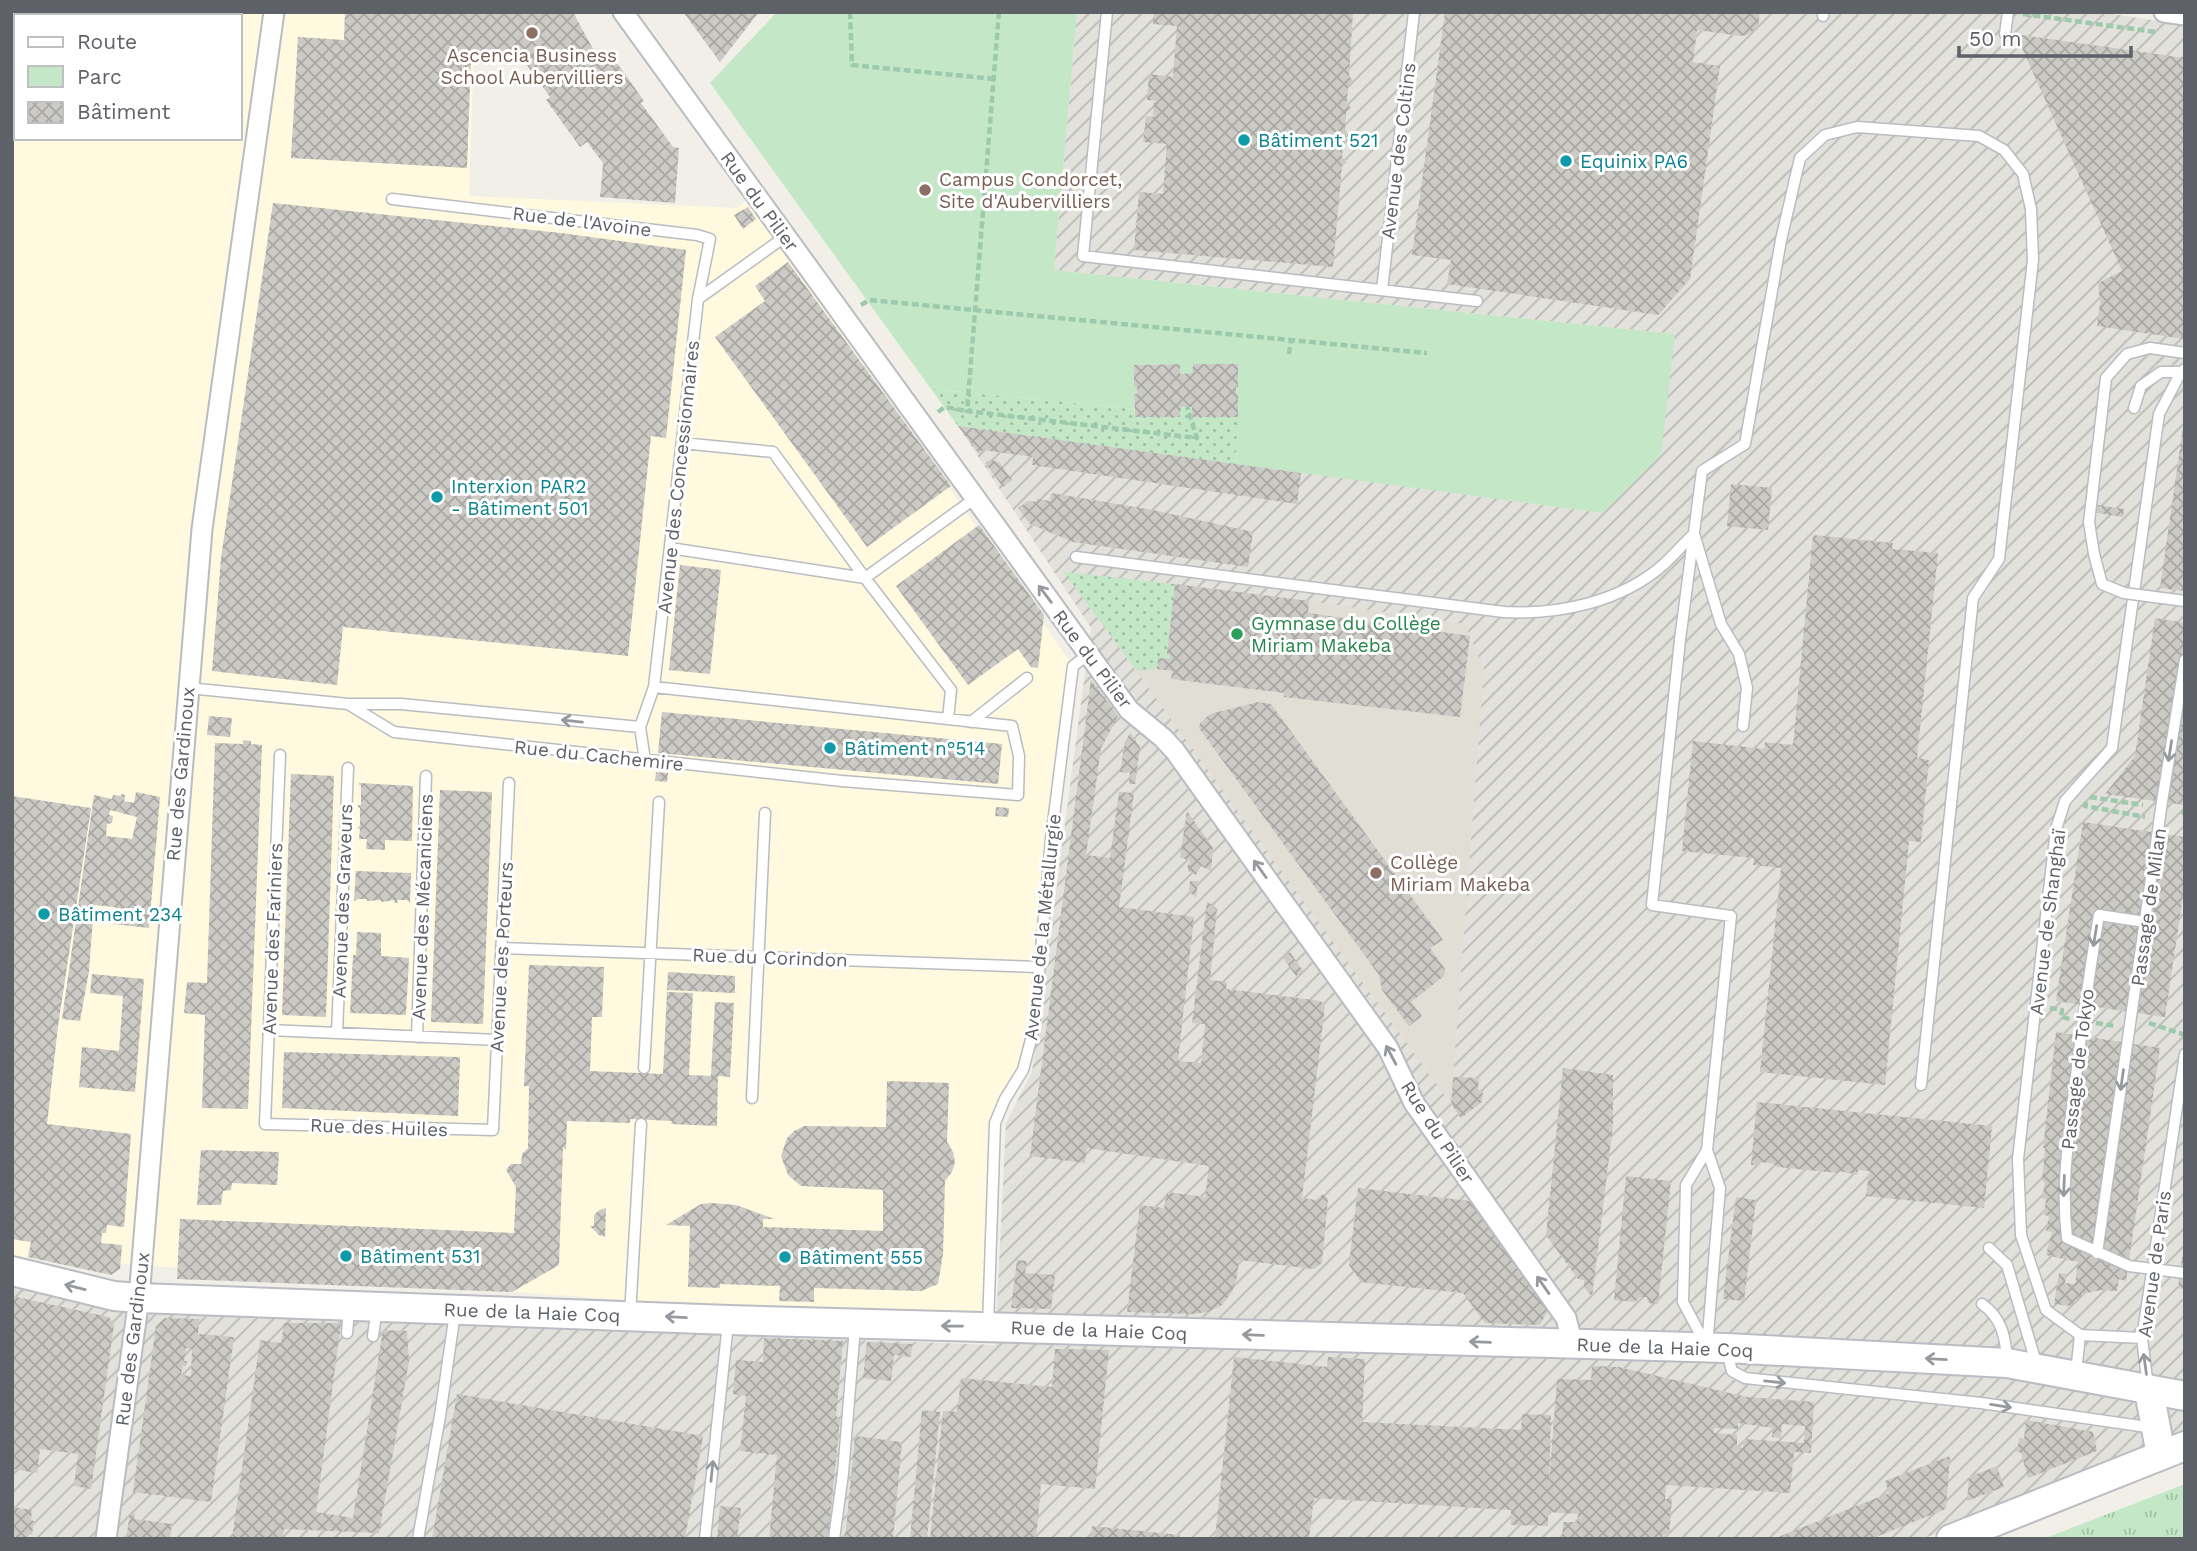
<svg xmlns="http://www.w3.org/2000/svg" width="2197" height="1551" font-family="'Work Sans',sans-serif">
	<style>
		.commercial { fill: #fef9df; fill-rule: evenodd }
		.industrial { fill: url(#industrial-furrows) }
		.education { fill: #e1ded5 }
		.grass { fill: url(#grass-tufts) }
		.park { fill: #c4e8c7 }
		.garden { fill: url(#garden-dots) }
		.building { fill: url(#building-cross-hatch); fill-rule: evenodd }
		.lines { fill: none; stroke-linecap: round; stroke-linejoin: round }
		.service-casing { stroke: #b9bcc1; stroke-width: 13 }
		.minor-casing { stroke: #b9bcc1; stroke-width: 23 }
		.secondary-casing { stroke: #babdc3; stroke-width: 32 }
		.path { stroke: #9dc9ad; stroke-width: 4.5; stroke-dasharray: 7 3.5; stroke-linecap: butt }
		.service { stroke: #fff; stroke-width: 10 }
		.minor { stroke: #fff; stroke-width: 19 }
		.secondary { stroke: #fff; stroke-width: 28 }
		.service-bridge-casing { stroke: #b9bcc1; stroke-width: 13; stroke-linecap: butt }
		.service-bridge { stroke: #fff; stroke-width: 10 }
		.oneway { stroke: #96999d }
		.education-dot { fill: #8d6e63; stroke: #fff; stroke-width: 2.5 }
		.culture-dot { fill: #0f9aa8; stroke: #fff; stroke-width: 2.5 }
		.leisure-dot { fill: #2e9e5b; stroke: #fff; stroke-width: 2.5 }
		.labels { text-anchor: middle; stroke-width: 6; stroke-linejoin: round; paint-order: stroke }
		.education-label { font-size: 19px; fill: #785e54; stroke: #fff; text-anchor: start }
		.culture-label { font-size: 19px; fill: #0d838f; stroke: #fff; text-anchor: start }
		.street-label { font-size: 19px; fill: #5e6268; stroke: #fff }
		.leisure-label { font-size: 19px; fill: #27864d; stroke: #fff; text-anchor: start }
	</style>
	<defs>
		<pattern id="industrial-furrows" width="10" height="10" patternUnits="userSpaceOnUse" patternTransform="scale(1.75)"><rect width="10" height="10" fill="#e2e1db"/><path d="M-1 1l2-2M0 10L10 0M9 11l2-2" fill="none" stroke="#babab5"/></pattern>
		<pattern id="grass-tufts" width="24" height="20" patternUnits="userSpaceOnUse" patternTransform="scale(1.75)"><rect width="24" height="20" fill="#c4e8c7"/><path d="M3 7l-1-3M5 7V3M7 7l1-3M15 17l-1-3M17 17v-4M19 17l1-3" fill="none" stroke="#a2bfa5"/></pattern>
		<pattern id="garden-dots" width="8" height="8" patternUnits="userSpaceOnUse" patternTransform="scale(1.75)"><rect width="8" height="8" fill="#c4e8c7"/><path d="M2 2h.1M6 6h.1" fill="none" stroke="#a2bfa5" stroke-width="1.8" stroke-linecap="round"/></pattern>
		<pattern id="building-cross-hatch" width="8" height="8" patternUnits="userSpaceOnUse" patternTransform="scale(1.75)"><rect width="8" height="8" fill="#cccac4"/><path d="M0 0l8 8M0 8l8-8" fill="none" stroke="#a9a7a3"/></pattern>
	</defs>
	<rect width="100%" height="100%" fill="#f1efe7"/>
	<path class="commercial" d="M12 12H475L469 196 737 208 749 199 1073 666 1034 1028 1023 1070 995 1123 988 1326 12 1256ZM16 16H240V138H16Z"/>
	<path class="industrial" d="M1077 12H2099L2185 25V1438L1922 1539H12V1280L154 1309 474 1326 995 1345 1006 1123 1032 1072 1091 628 958 426 1603 513 1674 334 1054 270Z"/>
	<path class="education" d="M1064 572 1309 601 1465 624 1484 669 1451 1104Z"/>
	<path class="grass" d="M2185 1484V1539H2043Z"/>
	<path class="park" d="M777 12H1077L1054 270 1675 334 1661 455 1603 513 1235 464 1238 394H1236V387L1238 386V364H1193L1192 373 1180 374 1179 364 1135 365 1134 387H1137V394L1134 395V409L931 389 710 83Z"/>
	<path class="garden" d="M931 389 1134 409 1135 417H1180V407H1192L1193 417H1238L1235 464 958 426Z
		M1064 572 1175 584 1167 654H1170V659L1158 658 1157 669 1136 670Z"/>
	<path class="building" d="M345 12H573L599 60 610 53 644 101 641 103 673 147 679 148 675 203 600 197 603 163 587 142 580 147 546 100 550 97 524 61 471 58 467 168 291 158 298 37 344 40Z
		M683 12H759L720 62Z
		M1154 12H1353L1349 76 1353 81 1348 86 1347 103 1351 108 1346 113 1345 130 1349 135 1344 139 1342 157 1347 162 1342 166 1333 267 1134 250 1139 192 1163 194 1167 144 1143 142 1146 116 1156 117 1153 115 1154 102 1158 101 1147 100 1149 74 1173 77 1177 26 1153 24Z
		M1445 12H1760L1758 27 1747 35 1741 36 1697 30 1693 62 1720 66 1690 279 1658 315 1447 284 1451 260 1412 255Z
		M2022 35 2185 58V339L2097 326 2100 303 2098 283 2122 271 2021 46Z
		M273 203 561 233 686 250 666 438 651 436 628 656 343 627 337 685 212 671 221 558Z
		M748 207 756 219 743 229 734 215Z
		M788 262 951 486 867 547 715 337 765 301 755 286Z
		M1180 364V374L1192 373 1193 364H1238V387H1236V394H1238V417H1192V407H1180V417H1135L1134 394H1137V387H1134V365Z
		M958 426 1301 473 1297 504 1032 465 1033 457 983 450 979 454Z
		M2183 427H2185V591L2160 588Z
		M990 460 999 462 1012 480 1003 487 985 463Z
		M1731 484 1772 488 1768 530 1727 526Z
		M1051 493 1153 510 1253 532 1248 567 1073 542 1030 524 1018 508 1028 501 1036 502 1037 499 1050 501Z
		M2098 505 2124 509 2123 517 2097 513Z
		M979 525 1044 615 1038 668 1031 667 1018 649 968 685 896 586Z
		M1813 535 1893 543 1892 549 1938 553 1917 758 1929 760 1921 842 1909 841 1885 1085 1760 1072 1781 868 1753 865 1754 858 1682 851 1693 741 1764 749 1765 742 1793 745Z
		M680 565 721 570 710 674 669 670Z
		M1175 584 1309 601 1308 613 1470 636 1460 717 1284 697V693L1171 679 1172 671 1157 669 1158 658 1170 659V654H1167Z
		M2155 618 2185 623V805L2105 794 2135 756Z
		M1091 680 1118 716 1101 748 1086 855 1110 858 1119 792 1134 793 1119 907 1194 917 1178 1061 1201 1063 1205 1024 1192 1023 1207 901 1217 909 1210 980 1227 982 1226 989 1321 1001 1325 1006 1302 1198 1316 1200 1323 1194 1328 1199 1322 1263 1314 1269 1239 1260 1237 1277 1232 1292 1222 1305 1208 1312 1192 1314 1127 1312 1140 1205 1164 1208 1167 1192 1205 1197 1209 1166 1087 1148 1085 1163 1030 1156Z
		M1258 702 1271 704 1443 940 1430 948 1445 969 1444 976 1411 1002 1422 1016 1409 1026 1382 990 1379 975 1199 728 1200 723 1210 714Z
		M662 712 1002 744 998 784 658 753Z
		M209 716 232 718 230 737 207 735Z
		M1130 733 1140 747 1135 784H1129L1130 773 1120 772 1125 742Z
		M243 740 251 741V744L262 745 248 1109 202 1108 205 1015 184 1013 187 982 207 983 215 743 243 744Z
		M656 772 668 773 667 782 655 781Z
		M291 774 334 776 326 1017 282 1015Z
		M359 783 413 786 412 841 385 840V850L366 849 367 839H359L360 829 357 828 360 826V808L358 807V805H361V785H359Z
		M440 790 492 792 483 1024 431 1022Z
		M136 792 160 797 149 928 114 924 115 907 94 905 89 971 80 1021 62 1019 94 795 112 799 113 795 121 796V794L125 795 124 801 134 803ZM110 810 137 817 132 839 106 836 107 824 112 823 113 816 109 815Z
		M12 796 91 808 58 1026 47 1124 131 1134 124 1227 107 1225 106 1233H102L101 1243 122 1245 120 1269 111 1275 28 1257 31 1242 12 1239Z
		M996 807 1009 808 1008 817 995 816Z
		M1187 811 1213 848 1211 871 1201 866 1196 875 1188 871 1189 869 1187 867 1190 861 1180 857Z
		M2083 822 2185 837V882L2165 1017 2056 1001Z
		M356 871 411 873 410 903 407 900H397L398 903H394V900L381 902V900L367 901V899H358L354 901Z
		M1190 881H1198L1196 898 1189 891Z
		M357 932 381 933V956L409 958 406 1015 350 1013 353 955H356Z
		M1290 952 1303 971 1296 976 1283 958Z
		M529 965 604 967 602 1017H592L590 1071 663 1074 667 992 693 993 689 1075 711 1076 715 1002 734 1003 730 1077 718 1076 717 1126 671 1124 672 1121 630 1119V1123L567 1121 566 1150 563 1147 559 1265 512 1292 177 1279 180 1219 514 1233 516 1187 506 1170 511 1164H521L522 1154 528 1148 529 1086H524Z
		M668 972 735 976V993L667 990Z
		M92 974 144 979 135 1092 79 1087 82 1047 119 1051 123 996 90 993Z
		M2056 1032 2160 1048 2126 1281 2119 1279 2117 1291 2101 1290 2087 1293 2075 1300 2071 1306 2054 1304 2059 1273 2066 1274 2065 1283 2075 1284 2078 1262 2046 1255 2052 1232 2046 1231 2049 1216 2044 1215 2046 1199H2042L2045 1182 2042 1181 2045 1148H2043Z
		M284 1052 460 1057 458 1116 282 1108Z
		M1563 1068 1613 1075V1125L1592 1297 1584 1287V1280L1578 1279 1546 1235Z
		M1453 1077 1479 1078 1478 1089 1483 1093 1482 1102 1461 1118 1451 1104Z
		M887 1081 949 1083 947 1142 953 1152 955 1162 952 1172 945 1181 943 1254 938 1284 921 1291 814 1288V1302L779 1301 780 1286 720 1284V1288L688 1287 690 1226 666 1225 701 1204 712 1203 736 1205 774 1219H763V1227L883 1231V1190L801 1186 788 1175 781 1156 787 1138 794 1131 804 1126 886 1127Z
		M1757 1102 1992 1126 1984 1208 1866 1196 1869 1171 1858 1170 1857 1175 1840 1171 1837 1173 1777 1167 1774 1164 1761 1162 1757 1165H1751Z
		M201 1150 279 1152 277 1185 232 1183 231 1190 223 1191 221 1205H197Z
		M1626 1176 1671 1181 1658 1304 1648 1303 1647 1297H1640L1635 1302 1614 1300Z
		M1358 1188 1470 1201 1549 1309 1540 1325 1485 1323 1463 1293 1361 1282 1349 1265Z
		M1736 1197 1756 1200 1744 1301 1723 1299Z
		M606 1208 605 1237 599 1235 590 1226H594V1215L599 1210Z
		M2183 1250H2185V1289L2178 1288Z
		M1017 1260 1027 1261 1025 1273 1055 1275 1051 1309 1011 1308Z
		M12 1296 109 1317 114 1325 91 1489 74 1486 78 1454 40 1449 37 1473 12 1469Z
		M165 1318 199 1319 198 1334 234 1337 211 1502 133 1492 156 1326ZM186 1348 192 1349 191 1376 181 1375 183 1366H186L187 1361H184Z
		M284 1323H341L316 1512 353 1518 383 1330 407 1331 409 1361 379 1533 284 1529 282 1539H232L260 1340 281 1343Z
		M764 1338 843 1341 836 1416 840 1419 828 1539H769L777 1455 758 1453 756 1455V1453L740 1451 746 1396 733 1394 736 1360 763 1362Z
		M867 1342 912 1344 911 1357 894 1355 891 1381 863 1378Z
		M1055 1349 1109 1350 1095 1489 1041 1484 1036 1539H930L943 1411 957 1412 961 1378 1052 1387Z
		M1234 1357 1327 1367 1328 1357 1365 1359 1362 1422 1521 1430 1522 1414 1551 1415 1549 1484 1557 1379 1591 1380 1592 1366 1619 1367 1747 1397 1814 1402 1811 1453 1794 1452 1790 1493 1666 1485 1665 1499H1672L1669 1536 1662 1535 1664 1539H1562L1563 1522H1577L1578 1514 1548 1512V1526L1511 1525V1510L1314 1498 1309 1539H1215ZM1738 1423 1773 1428 1772 1437 1781 1438 1782 1424 1805 1426 1804 1443 1744 1439 1743 1448 1737 1447V1435L1714 1433V1428L1738 1429Z
		M457 1394 703 1436 685 1539H432Z
		M922 1410 940 1412 927 1539H910Z
		M2026 1420 2093 1432 2097 1451 2028 1478 2021 1453 2016 1451 2020 1438 2024 1439Z
		M855 1436 902 1442 893 1539H845Z
		M1950 1456 1946 1509 1871 1539H1773L1889 1493 1885 1481Z
		M1997 1466 2004 1487 1967 1501 1969 1477Z
		M720 1506 741 1508 737 1539H717Z
		M13 1507 32 1510 31 1520 34 1521 32 1535 29 1534 28 1539H12Z
		M130 1513H135L134 1519 172 1524 170 1539H126Z
		M1092 1526 1180 1535 1179 1539H1091Z"/>
	<g class="lines">
		<defs>
			<path id="service" d="M1107 12 1083 256 1477 301
				M1823 16 1824 12
				M2005 34 2008 12
				M392 199 697 235 710 239 698 299
				M1382 290 1414 12
				M2150 348 2185 353
				M2134 408 2141 386 2161 372H2181
				M682 443 773 452 865 578 951 690 948 719
				M670 548 865 578 974 499
				M1076 557 1504 612C1558 615 1621 602 1663 565 1674 555 1683 544 1694 534L1721 624 1739 654 1747 688 1743 726
				M188 688 348 704 394 732 842 781 1018 795 1019 756 1012 726 654 687
				M351 704H401L640 727
				M971 722 1027 678
				M280 755 265 1124 493 1130 509 783
				M645 760 640 727 654 687 698 299 786 236
				M2162 802 2185 660
				M502 948 1039 967
				M269 1030 498 1040
				M337 1033 348 768
				M417 1037 426 776
				M644 1068 659 802
				M752 1098 765 813
				M1707 1150 1731 916 1652 905 1680 640 1702 471 1745 444 1781 240 1800 158 1825 135 1857 127 1979 136 2004 150 2023 174 2031 209 2033 260 1999 559 1973 598 1921 1085
				M1707 1150 1720 1188 1707 1347 1683 1302 1686 1185Z
				M1989 1248 2007 1265 2037 1366
				M1982 1304C2002 1318 2006 1338 2007 1362
				M630 1315 641 1124
				M988 1326 995 1123 1005 1099 1023 1070 1034 1028 1051 839 1073 666 1089 654
				M347 1333 349 1309
				M373 1336 377 1308
				M2142 1338 2080 1335 2046 1310 2021 1235 2018 1159 2056 829 2065 801 2112 748 2159 414 2181 372 2185 369
				M1727 1352 1732 1371 1745 1378 1981 1403 2154 1428
				M2076 1373 2080 1335
				M2148 1387 2142 1338 2185 1054
				M418 1539 440 1416 455 1313
				M705 1539 728 1323
				M834 1539 843 1473 855 1327"/>
			<path id="minor" d="M623 12 1129 710 1163 738 1175 751 1388 1048 1414 1103 1566 1318 1573 1345
				M2164 12 2185 15
				M106 1539 139 1298 202 529 274 12"/>
			<path id="secondary" d="M12 1271 114 1296 139 1298 729 1320 1726 1348 2007 1363 2185 1396
				M2149 1391 2161 1455
				M1951 1539 2185 1446"/>
		</defs>
		<use href="#service" class="service-casing"/>
		<use href="#minor" class="minor-casing"/>
		<use href="#secondary" class="secondary-casing"/>
		<path class="path" d="M850 12 852 65 995 79
			M999 12 967 411 1197 438 1187 407
			M2023 14 2156 32
			M861 305 869 300 1427 353
			M1289 354 1291 339
			M938 412 945 407 967 411
			M2090 797 2143 805
			M2086 802 2085 806 2145 817
			M2181 812 2185 813
			M2050 1008 2062 1010 2061 1017 2070 1019
			M2096 1023 2115 1026
			M2149 1023 2185 1035"/>
		<use href="#service" class="service"/>
		<use href="#minor" class="minor"/>
		<use href="#secondary" class="secondary"/>
		<defs>
			<path id="service-bridge" d="M2150 348 2127 354 2106 378 2089 522 2094 554 2102 584 2124 593 2185 601
				M2145 922 2099 915C2089 974 2081 1033 2074 1092 2068 1141 2061 1188 2067 1238L2129 1266 2185 1273
				M2097 1253 2162 802"/>
		</defs>
		<use href="#service-bridge" class="service-bridge-casing"/>
		<use href="#service-bridge" class="service-bridge"/>
	</g>
	<defs><path id="oneway-shaft" d="M-6 0H5M1.5-3L5.5 0L1.5 3" fill="none" stroke-width="1.6" stroke-linecap="round" stroke-linejoin="round" transform="scale(1.75)"/></defs>
	<g class="oneway">
		<use href="#oneway-shaft" transform="translate(1045 594) rotate(-127)"/>
		<use href="#oneway-shaft" transform="translate(572 721) rotate(-174)"/>
		<use href="#oneway-shaft" transform="translate(2170 751) rotate(99)"/>
		<use href="#oneway-shaft" transform="translate(1260 869) rotate(-126)"/>
		<use href="#oneway-shaft" transform="translate(2095 936) rotate(99)"/>
		<use href="#oneway-shaft" transform="translate(1391 1055) rotate(-118)"/>
		<use href="#oneway-shaft" transform="translate(2122 1080) rotate(98)"/>
		<use href="#oneway-shaft" transform="translate(2064 1186) rotate(92)"/>
		<use href="#oneway-shaft" transform="translate(1543 1285) rotate(-125)"/>
		<use href="#oneway-shaft" transform="translate(75 1287) rotate(-166)"/>
		<use href="#oneway-shaft" transform="translate(676 1317) rotate(-177)"/>
		<use href="#oneway-shaft" transform="translate(952 1326) rotate(-179)"/>
		<use href="#oneway-shaft" transform="translate(1253 1335) rotate(-178)"/>
		<use href="#oneway-shaft" transform="translate(1480 1342) rotate(-178)"/>
		<use href="#oneway-shaft" transform="translate(1936 1359) rotate(-177)"/>
		<use href="#oneway-shaft" transform="translate(2145 1364) rotate(-98)"/>
		<use href="#oneway-shaft" transform="translate(1775 1382) rotate(6)"/>
		<use href="#oneway-shaft" transform="translate(2001 1406) rotate(9)"/>
		<use href="#oneway-shaft" transform="translate(712 1471) rotate(-84)"/>
	</g>
	<g class="education-dot">
		<circle cx="532" cy="33" r="7"/>
		<circle cx="925" cy="190" r="7"/>
		<circle cx="1376" cy="873" r="7"/>
	</g>
	<g class="culture-dot">
		<circle cx="1244" cy="140" r="7"/>
		<circle cx="1566" cy="161" r="7"/>
		<circle cx="437" cy="497" r="7"/>
		<circle cx="830" cy="748" r="7"/>
		<circle cx="44" cy="914" r="7"/>
		<circle cx="346" cy="1256" r="7"/>
		<circle cx="785" cy="1257" r="7"/>
	</g>
	<circle class="leisure-dot" cx="1237" cy="634" r="7"/>
	<g class="labels">
		<g class="education-label">
			<text x="532" y="62" text-anchor="middle">Ascencia Business<tspan x="532" dy="22">School Aubervilliers</tspan></text>
			<text x="939" y="186">Campus Condorcet,<tspan x="939" dy="22">Site d'Aubervilliers</tspan></text>
			<text x="1390" y="869">Collège<tspan x="1390" dy="22">Miriam Makeba</tspan></text>
		</g>
		<g class="culture-label">
			<text x="1258" y="147">Bâtiment 521</text>
			<text x="1580" y="168">Equinix PA6</text>
			<text x="451" y="493">Interxion PAR2<tspan x="451" dy="22">- Bâtiment 501</tspan></text>
			<text x="844" y="755">Bâtiment n°514</text>
			<text x="58" y="921">Bâtiment 234</text>
			<text x="360" y="1263">Bâtiment 531</text>
			<text x="799" y="1264">Bâtiment 555</text>
		</g>
		<g class="street-label">
			<text transform="translate(1398 151) rotate(-83)" y="7">Avenue des Coltins</text>
			<text transform="translate(760 201) rotate(54)" y="7">Rue du Pilier</text>
			<text transform="translate(582 221) rotate(7)" y="7">Rue de l'Avoine</text>
			<text transform="translate(678 477) rotate(-84)" y="7">Avenue des Concessionnaires</text>
			<text transform="translate(1093 659) rotate(53)" y="7">Rue du Pilier</text>
			<text transform="translate(599 755) rotate(6)" y="7">Rue du Cachemire</text>
			<text transform="translate(180 774) rotate(-85)" y="7">Rue des Gardinoux</text>
			<text transform="translate(342 901) rotate(-88)" y="7">Avenue des Graveurs</text>
			<text transform="translate(422 907) rotate(-88)" y="7">Avenue des Mécaniciens</text>
			<text transform="translate(2148 907) rotate(-82)" y="7">Passage de Milan</text>
			<text transform="translate(2047 922) rotate(-83)" y="7">Avenue de Shanghaï</text>
			<text transform="translate(1042 927) rotate(-84)" y="7">Avenue de la Métallurgie</text>
			<text transform="translate(272 939) rotate(-88)" y="7">Avenue des Fariniers</text>
			<text transform="translate(501 957) rotate(-87)" y="7">Avenue des Porteurs</text>
			<text transform="translate(770 957) rotate(2)" y="7">Rue du Corindon</text>
			<text transform="translate(2077 1069) rotate(-83)" y="7">Passage de Tokyo</text>
			<text transform="translate(379 1127) rotate(2)" y="7">Rue des Huiles</text>
			<text transform="translate(1438 1132) rotate(57)" y="7">Rue du Pilier</text>
			<text transform="translate(2154 1264) rotate(-82)" y="7">Avenue de Paris</text>
			<text transform="translate(532 1312) rotate(2)" y="7">Rue de la Haie Coq</text>
			<text transform="translate(1099 1330) rotate(2)" y="7">Rue de la Haie Coq</text>
			<text transform="translate(132 1339) rotate(-83)" y="7">Rue des Gardinoux</text>
			<text transform="translate(1665 1347) rotate(2)" y="7">Rue de la Haie Coq</text>
		</g>
		<g class="leisure-label">
			<text x="1251" y="630">Gymnase du Collège<tspan x="1251" dy="22">Miriam Makeba</tspan></text>
		</g>
	</g>
	<rect width="2197" height="1551" fill="none" stroke="#5e6268" stroke-width="28"/>
	<rect x="14" y="14" width="228" height="126" fill="#ffffff" stroke="#bfc0c3" stroke-width="2"/>
	<rect x="28" y="37" width="35" height="10" fill="#ffffff" stroke="#bfc0c3" stroke-width="2"/>
	<text x="77" y="49" font-size="21" fill="#5e6268">Route</text>
	<rect x="28" y="66" width="35" height="21" fill="#c4e8c7" stroke="#bfc0c3" stroke-width="2"/>
	<text x="77" y="84" font-size="21" fill="#5e6268">Parc</text>
	<rect x="28" y="102" width="35" height="21" fill="url(#building-cross-hatch)" stroke="#bfc0c3" stroke-width="2"/>
	<text x="77" y="119" font-size="21" fill="#5e6268">Bâtiment</text>
	<path d="M1959 46v10h172v-10" fill="none" stroke="#5e6268" stroke-width="3.5"/>
	<text x="1969" y="46" font-size="21" fill="#5e6268" stroke="#ffffff" stroke-width="5" paint-order="stroke">50 m</text>
</svg>
